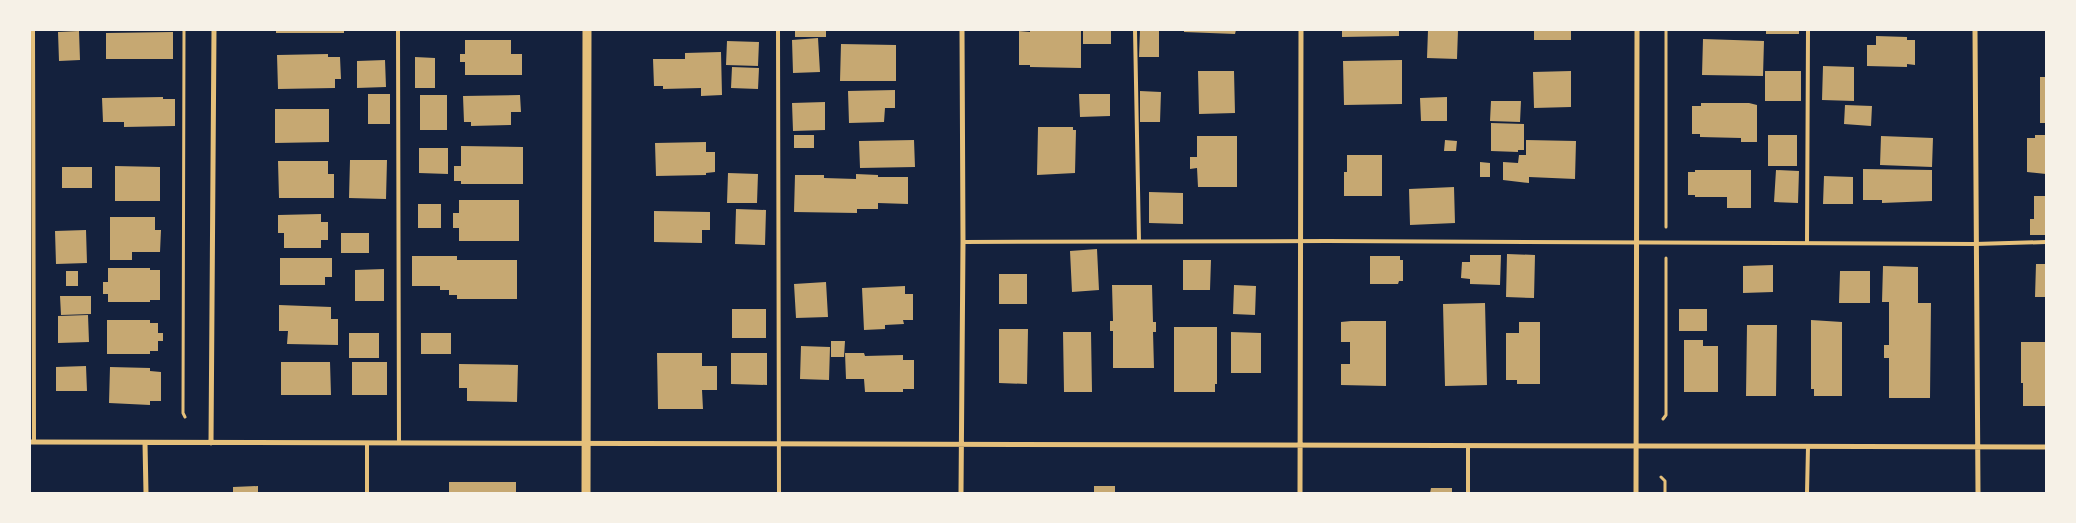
<svg xmlns="http://www.w3.org/2000/svg" width="2076" height="523" font-family="'Fira Sans',sans-serif">
	<style>
		.building { fill: #c6a872 }
		.lines { fill: none; stroke-linecap: round; stroke-linejoin: round }
		.path { stroke: #e5c07b; stroke-width: 3 }
		.service { stroke: #e5c07b; stroke-width: 4 }
		.minor { stroke: #e5c07b; stroke-width: 5 }
		.tertiary { stroke: #e5c07b; stroke-width: 9 }
	</style>
	<rect width="100%" height="100%" fill="#14213d"/>
	<path class="building" d="M276 30H344V33H276Z
		M795 30H826V37H795Z
		M1030 30H1081V68L1030 67V65H1019V31L1030 32Z
		M1083 30H1111V44H1083Z
		M1140 30H1159V57H1139Z
		M1184 30H1236L1235 34 1184 32Z
		M1342 30H1399V36L1342 37Z
		M1428 30H1458L1457 59 1427 58Z
		M1534 30H1571V40H1534Z
		M1766 30H1799V34H1766Z
		M79 31 80 60 59 61 58 32Z
		M173 32V59H106V33Z
		M1876 36 1907 37V40H1915V65L1907 64V67L1867 66V45H1876Z
		M818 38 820 72 793 73 792 40Z
		M1703 39 1764 41 1763 76 1702 75Z
		M465 40H511V54H522V75H465V62H460V54H465Z
		M727 41 759 42 758 66 726 65Z
		M841 44 896 45V81H840Z
		M721 52 722 95 701 96V88L663 89V86H654L653 59H685V53Z
		M328 54V57H340L341 79H335V88L278 89 277 55Z
		M415 57 435 58V88H415Z
		M385 60 386 87 357 88V61Z
		M1402 60V104L1344 105 1343 61Z
		M1823 66 1854 67V101L1822 100Z
		M732 67 759 68 758 89 731 88Z
		M1198 71H1234L1235 113 1199 114Z
		M1571 71V107L1534 108 1533 72Z
		M1765 71H1801V101H1765Z
		M2040 77H2046V123H2040Z
		M895 90V108H885L884 122 849 123 848 91Z
		M1140 91 1161 92 1160 122H1140Z
		M368 94H390V124H368Z
		M1079 94H1110V116L1080 117Z
		M420 95H447V130H420Z
		M520 95 521 112H511V125L471 126V122H464L463 96Z
		M163 97V99H175V126L124 127V122H103L102 98Z
		M1447 97V121H1421L1420 98Z
		M1491 101H1521L1520 122 1490 121Z
		M825 102V130L793 131 792 103Z
		M1701 103H1749L1757 105V142H1741V138L1700 137V134H1692V106H1701Z
		M1845 105 1872 106 1871 126 1844 124Z
		M275 109H329V142L275 143Z
		M1491 123 1524 124V150H1518V152L1491 151Z
		M1038 127H1073V130H1076L1075 173 1037 175Z
		M794 135H814V148H794Z
		M1768 135H1797V166H1768Z
		M2035 135H2046V174L2027 172V138H2035Z
		M1197 136H1237V187H1198L1197 168 1190 169V157H1197Z
		M1881 136 1933 138 1932 167 1880 165Z
		M914 140 915 167 860 168 859 141Z
		M1445 140 1457 141 1456 151H1444Z
		M1526 140 1576 141 1575 179 1529 177V183L1503 180V162L1518 163 1519 155H1526Z
		M706 142V152H715V172L706 173V175L656 176 655 143Z
		M461 146 523 147V184H461V181H454V166H461Z
		M419 148H448V174L419 173Z
		M1347 155H1382V196H1344V172H1347Z
		M350 160H387L386 199 349 198Z
		M278 161H328V174H334V198H279Z
		M1480 162 1490 163V177H1480Z
		M115 166 160 167V201H115Z
		M62 167H92V188H62Z
		M1863 169 1932 170V201L1882 203V200H1863Z
		M1695 170H1751V208H1727V197H1695V195H1688V172H1695Z
		M1776 170 1799 171 1798 203 1774 202Z
		M728 173 758 174 757 203H727Z
		M856 174 878 175V177H908V204L878 203V209H857V213L794 212 795 175H824V178L856 179Z
		M1824 176 1853 177V204H1823Z
		M1454 187 1455 223 1410 225 1409 189Z
		M1149 192 1183 193V224L1149 223Z
		M2034 196H2046V235H2030V219H2034Z
		M459 200H519V241H459V228H453V213H459Z
		M418 204H441V228H418Z
		M736 209 766 210 765 245 735 244Z
		M654 211 710 212V230H702V243L654 242Z
		M321 214V222H328V240H321V248H284V233H278V215Z
		M110 217H155V230H161L160 252H132V260H110Z
		M86 230 87 263 56 264 55 231Z
		M341 233H369V253H341Z
		M1097 249 1099 290 1072 292 1070 251Z
		M1507 254 1535 255 1534 298 1506 297Z
		M1470 255H1501L1500 285 1470 284V279L1461 278 1462 262H1470Z
		M412 256H457V260H517V299H457V295H449V290H440V286H412Z
		M1370 256H1400V260H1403V281H1399L1398 284H1370Z
		M280 258H332V277H325V285H280Z
		M1183 260H1211L1210 290H1183Z
		M2036 264H2046V297H2035Z
		M1773 265V292L1743 293V266Z
		M1883 266 1918 267V303H1931L1930 398H1889V358H1884V345H1889V302H1882Z
		M108 268H150V270H160V300H150V302H108V294H103V282H108Z
		M384 269V301H355V270Z
		M66 271H78V286H66Z
		M1840 271H1870V303H1839Z
		M999 274H1027V304H999Z
		M826 282 828 317 796 318 794 284Z
		M1112 285H1152L1153 322H1156V332H1153L1154 368H1113V331H1110V321H1113Z
		M1234 285 1256 286 1255 315 1233 314Z
		M905 286V294H913V320H903L904 324 885 325V329L864 330 862 288Z
		M60 296H91V314L61 315Z
		M1485 303 1487 385 1445 386 1443 304Z
		M279 305 331 307V319H338V345L287 344 288 331H279Z
		M732 309H766V338H732Z
		M1679 309H1707V331H1679Z
		M88 315 89 342 58 343V316Z
		M107 320H150V323H158V333H163V341H158V351H150V354H107Z
		M1811 320 1842 322V396H1814V389H1811Z
		M1351 321H1386V386L1341 385V364H1350V342H1341V322Z
		M1519 322H1540V384H1517V380H1506V333H1519Z
		M1747 325H1777L1776 396H1746Z
		M1174 327H1217V384H1215V392H1174Z
		M999 329H1028L1027 384 999 383Z
		M1063 332H1091L1092 392H1064Z
		M1231 332 1261 333V373H1231Z
		M349 333H379V358H349Z
		M421 333H451V354H421Z
		M1684 340H1703V346H1718V392H1684Z
		M831 341H845L844 357H831Z
		M2021 342H2046V406H2023V383H2021Z
		M801 346 830 347 829 380 800 379Z
		M657 353H702V366H717V390H702L703 409H658Z
		M731 353H767V385L731 384Z
		M845 353H864L865 356 903 355V360H914V389H903V392H865L864 379H846Z
		M281 362H330L331 395H281Z
		M352 362H387V395H352Z
		M459 364 518 365 517 402 467 401V388H459Z
		M86 366 87 391H56V367Z
		M110 367 150 368V371L161 372V401H150V405L109 403Z
		M449 482H516V493H449Z
		M258 486V493H233V487Z
		M1094 486H1115V493H1094Z
		M1431 488H1452V493H1430Z"/>
	<g class="lines">
		<path class="path" d="M184 30 183 413 185 417
			M1666 30V227
			M1663 419 1666 415V258
			M1661 477 1665 481V493"/>
		<path class="service" d="M33 30 34 442
			M398 30 399 443
			M778 30 779 493
			M1135 30 1139 241
			M963 242 1327 241 1975 244 2046 242
			M1807 243 1808 30
			M367 443V493
			M1468 446V493
			M1807 493 1808 447"/>
		<path class="minor" d="M1975 30 1978 493
			M30 442 2046 447
			M145 443 146 493
			M211 443 214 30
			M961 493 963 242 962 30
			M1300 493 1301 30
			M1636 493 1637 30"/>
		<path class="tertiary" d="M586 493 587 30"/>
	</g>
	<rect width="2076" height="523" fill="none" stroke="#f6f1e7" stroke-width="62"/>
</svg>
